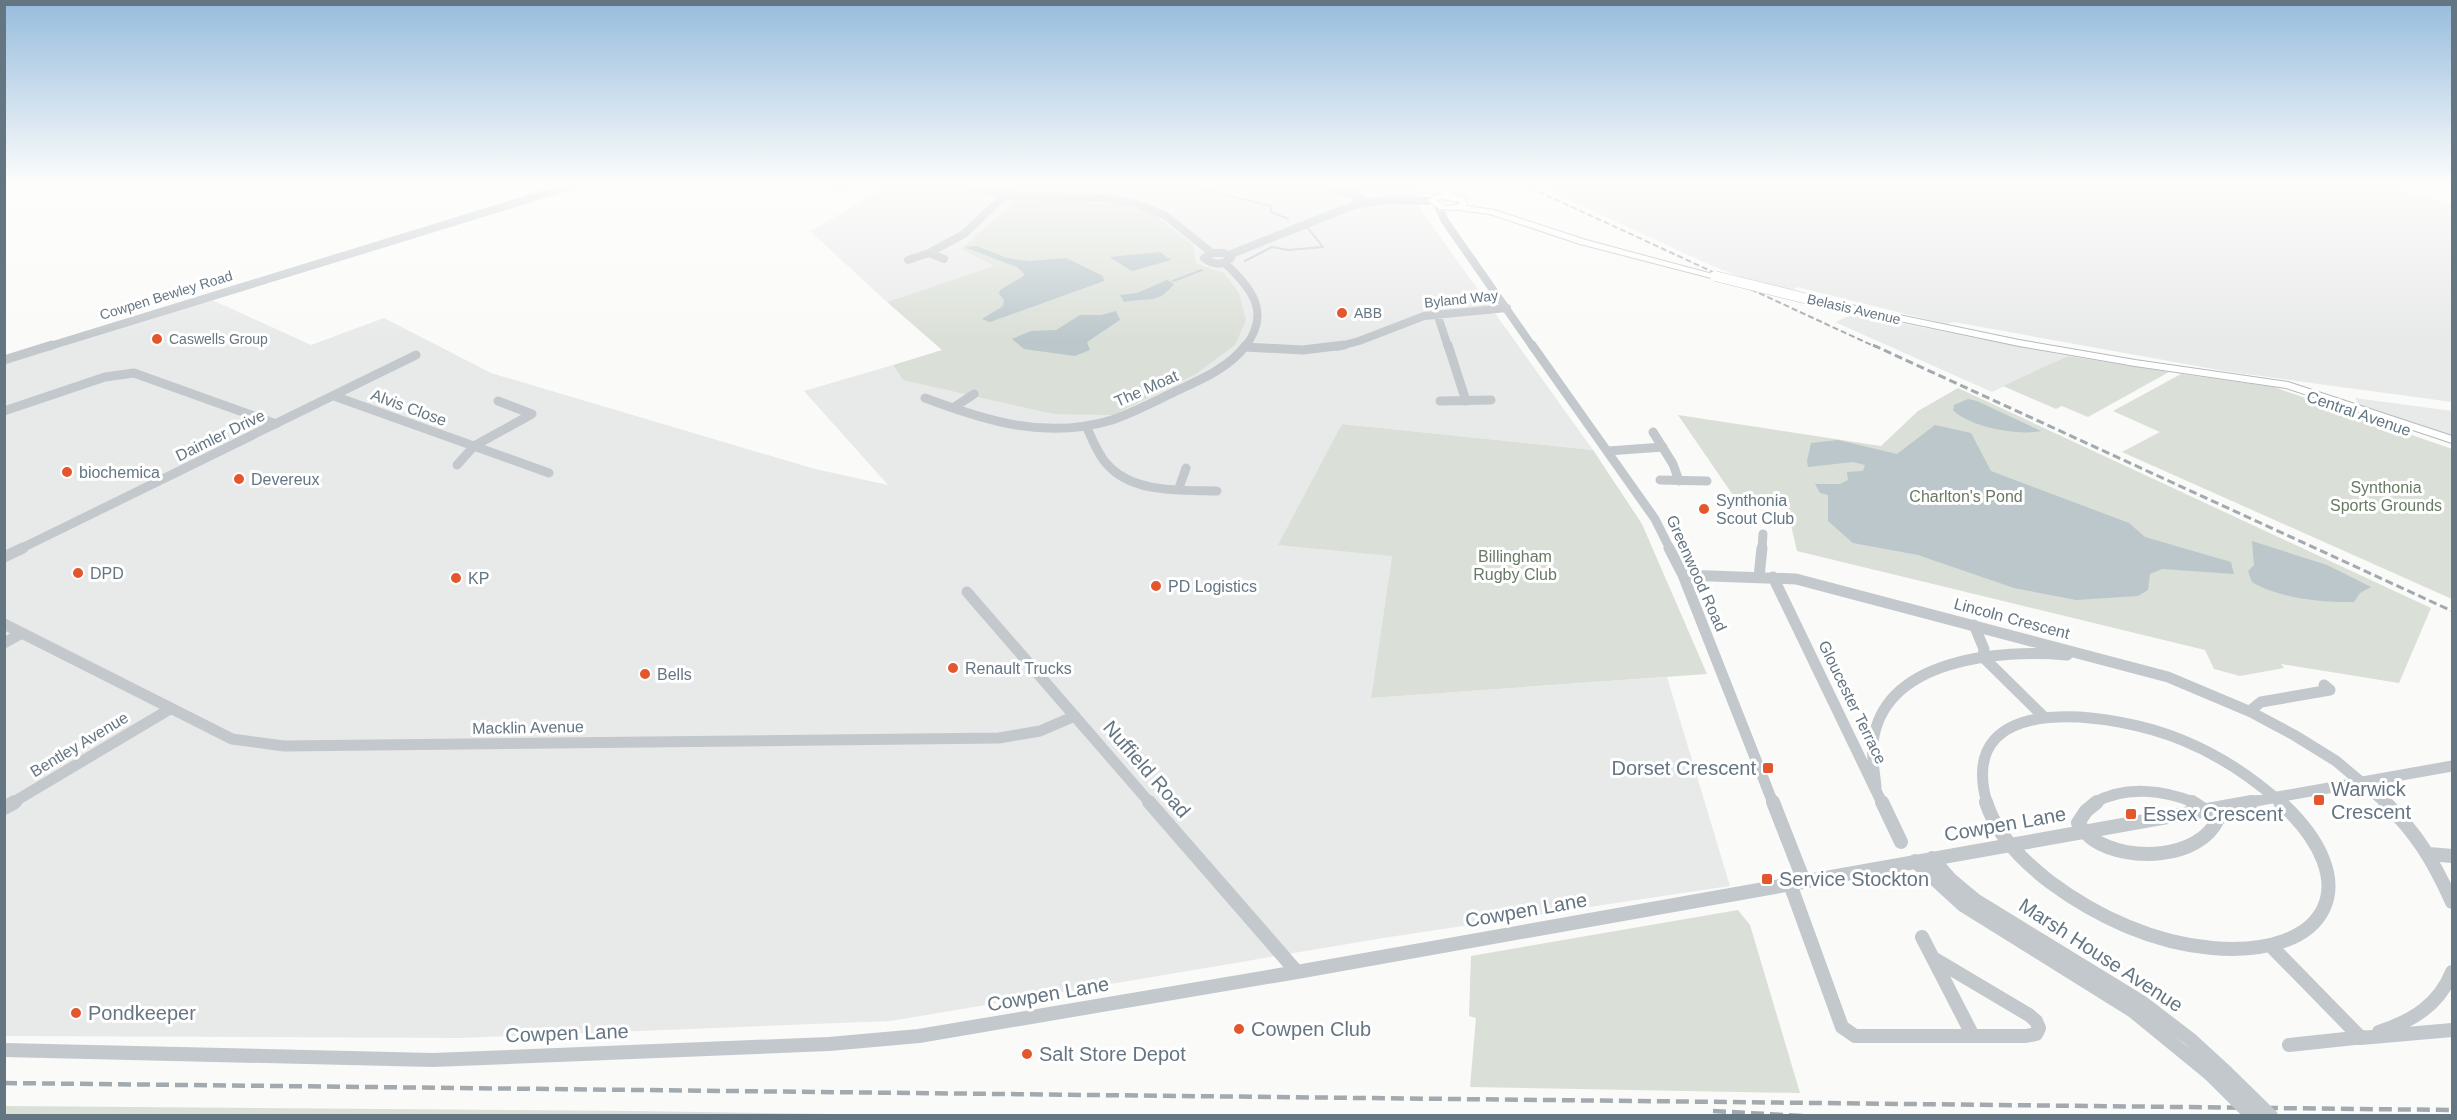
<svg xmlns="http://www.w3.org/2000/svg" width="2457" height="1120" font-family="Helvetica,sans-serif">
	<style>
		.built { fill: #e8e9e9 }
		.green { fill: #dadfd7 }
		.water { fill: #bbc7cb }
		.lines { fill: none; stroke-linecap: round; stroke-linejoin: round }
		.stream { stroke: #bbc7cb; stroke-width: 2 }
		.major-casing { stroke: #b5babe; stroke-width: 2 }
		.minor-far3 { stroke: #c3c8cc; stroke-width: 8 }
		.minor-far2 { stroke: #c3c8cc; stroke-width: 9 }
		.minor-far1 { stroke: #c3c8cc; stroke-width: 11 }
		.minor { stroke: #c3c8cc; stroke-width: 14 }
		.major { fill: #fff; fill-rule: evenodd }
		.rail-far2 { stroke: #a2aab0; stroke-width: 2; stroke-dasharray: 6 3; stroke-linecap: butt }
		.rail-far1 { stroke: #a2aab0; stroke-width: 3; stroke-dasharray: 8 4; stroke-linecap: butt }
		.rail { stroke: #a2aab0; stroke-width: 4.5; stroke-dasharray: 13 6; stroke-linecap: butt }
		.major-bridge-casing { stroke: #b5babe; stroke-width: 11; stroke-linecap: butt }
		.minor-bridge { stroke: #c3c8cc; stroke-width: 14 }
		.major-bridge { stroke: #fff; stroke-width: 10 }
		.poi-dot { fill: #e4572e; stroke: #fff; stroke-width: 2 }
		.labels { text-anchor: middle; stroke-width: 6; stroke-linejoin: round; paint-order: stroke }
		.far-street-label { font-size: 14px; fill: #657683; stroke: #fff }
		.far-poi-label { font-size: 14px; fill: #657683; stroke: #fff; text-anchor: start }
		.street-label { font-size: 16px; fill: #657683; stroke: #fff }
		.poi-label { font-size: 16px; fill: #657683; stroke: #fff; text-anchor: start }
		.park-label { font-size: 16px; fill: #687a64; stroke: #fff }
		.near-poi-label { font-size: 20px; fill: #657683; stroke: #fff; text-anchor: start }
		.near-street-label { font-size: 20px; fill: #657683; stroke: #fff }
	</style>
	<rect width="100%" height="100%" fill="#fafaf8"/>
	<path class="built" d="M885 184H1413L1427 192 1416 201 1426 217 1593 450 1343 424 1392 556 1371 698 1667 677 1730 886 1383 938 891 1021 462 1038 5 1036 4 363 208 298 311 345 384 318 491 373 815 469 888 485 804 391 893 365 903 380 1215 269 1196 263 1194 257 961 249 995 266 887 302 810 231 869 197Z
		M1535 184H2415L2403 190 2452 204V402L2224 371 1954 322 1946 324 1797 287 1791 291 1751 281 1710 265Z
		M1854 314 2068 356 1992 392 1835 322Z
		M2355 398 2452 411V437L2359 405Z"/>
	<path class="green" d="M1017 200 1124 204 1154 215 1193 245 1196 263 1224 273 1239 293 1246 320 1235 345 1196 374 1113 415 1054 414 903 380 893 365 942 350 887 302 994 266 961 249Z
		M2068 356 2169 372 2088 417 2062 406 2056 409 2003 386Z
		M2181 374 2274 387 2452 449V599L2122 452 2160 432 2113 411Z
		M1958 388 2431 608 2399 683 2281 664 2284 668 2240 676 2214 669 2205 650 1797 551 1787 508 1739 504 1678 415 1881 446 1918 411Z
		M1342 424 1593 450 1642 524 1707 674 1371 698 1392 556 1278 545Z
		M1738 910 1750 925 1800 1093 1470 1087 1476 1018 1469 1016 1471 956Z
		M5 1106 632 1111 906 1115 5 1116Z"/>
	<path class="water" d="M977 246 1007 258 1029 261 1066 258 1103 276 1104 281 990 322 982 319 1003 306 1004 300 999 294 1000 290 1025 275 1017 267 964 247Z
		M1160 252 1171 260 1132 271 1109 257Z
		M1167 280 1174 284C1158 305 1147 297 1124 302L1120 295 1137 293Z
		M1116 311 1120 320 1087 342 1090 350 1075 356 1024 349 1012 339 1031 331 1056 330 1080 315H1101Z
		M1968 399 1977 401 2041 431C2019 436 1969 427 1953 410L1954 405Z
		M1935 425 1971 433 1991 471 2129 523 2145 537 2231 562 2234 574 2162 569 2150 574 2148 590 2138 596 2076 600 2014 588 1918 555 1853 543 1828 521V495L1820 493 1815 484H1840L1848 480 1847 472 1863 471 1865 465 1853 462 1808 467 1807 461 1811 443 1838 440 1897 454Z
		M2252 541 2327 565 2371 587 2360 593 2354 602C2324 603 2278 598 2252 582L2248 571 2254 565Z"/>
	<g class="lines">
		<path class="stream" d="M1201 184 1204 190 1271 206V212L1288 219
			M1245 261 1272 247 1288 250 1323 247 1308 228
			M1173 281 1202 270"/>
		<defs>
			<path id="major" d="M1425 184C1440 183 1451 194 1466 198L1467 206 1494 210 1586 240 1720 276 1715 279 1580 244 1490 214 1458 210 1439 209 1428 201 1435 195 1442 194ZM1440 199 1459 202V204L1446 206 1437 201Z
				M1808 296 2019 340 2135 360 2288 382 2452 436V443L2286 388 2135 366 2019 346 1804 301V297Z"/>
		</defs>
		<use href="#major" class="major-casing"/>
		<path class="minor-far3" d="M833 184 836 186 847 184
			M951 184 1012 196 1106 198 1134 203 1166 216 1212 253
			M1318 184 1352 194 1366 202
			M1438 206 1445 221 1533 347
			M929 253 944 259
			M1212 253H1224L1231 258C1223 266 1213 265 1204 258Z
			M1229 255 1354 205 1386 200 1432 201
			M908 260 929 253 964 234 1005 195
			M1225 263C1251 288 1272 312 1245 347
			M1437 313 1448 347
			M47 347 577 184
			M1337 347 1359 341 1424 316 1507 308"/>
		<path class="minor-far2" d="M1448 345 1466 401
			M1532 345 1655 519 1670 549
			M1245 347 1303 350 1344 345
			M4 360 52 345
			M334 396 549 473
			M925 398C986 421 1046 440 1112 420 1133 413 1154 402 1174 392 1200 380 1229 368 1246 345
			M498 401 532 414
			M1440 401 1491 400
			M953 408 974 394
			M4 411 105 377 134 373 276 424
			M1086 426C1092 438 1097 453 1106 463 1132 494 1181 490 1217 491
			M1653 432 1673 464 1679 481
			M1608 451 1663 447
			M457 465 474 446 532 414
			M1660 480 1707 481
			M1179 488 1186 468
			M20 549 416 355
			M1762 549 1763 534"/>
		<path class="minor-far1" d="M1669 548 1683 575 1773 803
			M4 557 23 548
			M1683 575 1796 579 2168 677 2251 712 2294 735 2336 761 2386 803
			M1759 577 1762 548
			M1773 577 1882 803
			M967 592 1150 803
			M4 624 232 739 284 746 999 738 1040 731 1075 716
			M1974 625 1984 649 1983 657 2045 718
			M4 643 22 633
			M2251 710 2261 702 2330 690 2324 685
			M1876 788C1875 773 1871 757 1873 742 1884 658 2001 649 2067 655
			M12 803 170 709
			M1987 803C1953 685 2121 714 2182 740 2219 755 2252 777 2281 803
			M2094 803C2125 785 2164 790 2196 803
			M2244 803 2452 766"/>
		<path class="minor" d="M1149 802 1297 972
			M1773 802 1804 881
			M1882 802 1901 842
			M1986 802C1996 835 2024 862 2050 882 2097 917 2154 943 2212 948 2329 958 2369 883 2280 802
			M2097 802 2086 811 2078 823C2083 829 2087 836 2094 840 2128 862 2199 860 2218 819L2192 802
			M2385 802C2417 834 2433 860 2452 902
			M4 808 15 802
			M2429 854 2452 856
			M1932 858 1951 880 1975 900 2143 1003 2190 1039 2226 1072
			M1915 861 1963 905 2133 1011 2210 1074
			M1790 884 1842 1027 1855 1036H2026L2036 1034 2039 1028 2036 1021 2029 1015 1933 958
			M1922 937 1973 1036
			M2271 946 2361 1038 2452 1030
			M2379 1032C2412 1021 2439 1005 2452 972
			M2289 1045 2364 1037
			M4 1050 433 1060 829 1044 919 1036 1297 972 2252 802"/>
		<use href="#major" class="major"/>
		<path class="rail-far2" d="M1522 184 1876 347"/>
		<path class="rail-far1" d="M1873 345 2452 611"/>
		<path class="rail" d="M4 1083 2452 1110
			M1713 1111 1802 1116"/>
		<defs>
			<path id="major-bridge" d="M1715 276 1808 299"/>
		</defs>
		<use href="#major-bridge" class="major-bridge-casing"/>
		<path class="minor-bridge" d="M2226 1072 2271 1116
			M2210 1074 2252 1116"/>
		<use href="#major-bridge" class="major-bridge"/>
	</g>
	<linearGradient id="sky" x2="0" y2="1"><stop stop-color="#96bcdc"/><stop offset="0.54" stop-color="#fdfdfc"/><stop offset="1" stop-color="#fdfdfc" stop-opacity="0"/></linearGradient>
	<rect width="2457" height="340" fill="url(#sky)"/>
	<g class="poi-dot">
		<circle cx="1342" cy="313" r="6"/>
		<circle cx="157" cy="339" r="6"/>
		<circle cx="67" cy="472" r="6"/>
		<circle cx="239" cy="479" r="6"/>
		<circle cx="1704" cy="509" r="6"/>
		<circle cx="78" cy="573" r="6"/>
		<circle cx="456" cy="578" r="6"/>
		<circle cx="1156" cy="586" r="6"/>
		<circle cx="953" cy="668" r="6"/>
		<circle cx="645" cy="674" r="6"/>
		<rect x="1762" y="762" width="12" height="12" rx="3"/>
		<rect x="2313" y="794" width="12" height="12" rx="3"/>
		<rect x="2125" y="808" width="12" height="12" rx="3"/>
		<rect x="1761" y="873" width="12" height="12" rx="3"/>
		<circle cx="76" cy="1013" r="6"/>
		<circle cx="1239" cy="1029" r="6"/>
		<circle cx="1027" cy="1054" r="6"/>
	</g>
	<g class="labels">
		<g class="far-street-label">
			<text transform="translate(166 295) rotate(-17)" y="5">Cowpen Bewley Road</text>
			<text transform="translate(1461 299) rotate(-6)" y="5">Byland Way</text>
			<text transform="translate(1854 309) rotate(13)" y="5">Belasis Avenue</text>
		</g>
		<g class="far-poi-label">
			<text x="1354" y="318">ABB</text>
			<text x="169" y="344">Caswells Group</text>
		</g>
		<g class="street-label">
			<text transform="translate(1146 388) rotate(-24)" y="6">The Moat</text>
			<text transform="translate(409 407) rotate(20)" y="6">Alvis Close</text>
			<text transform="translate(2359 413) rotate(19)" y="6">Central Avenue</text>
			<text transform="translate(220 435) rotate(-26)" y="6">Daimler Drive</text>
			<text transform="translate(1697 573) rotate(66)" y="6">Greenwood Road</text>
			<text transform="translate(2012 618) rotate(15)" y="6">Lincoln Crescent</text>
			<text transform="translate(1853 702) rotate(64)" y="6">Gloucester Terrace</text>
			<text transform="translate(528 727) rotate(-1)" y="6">Macklin Avenue</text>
			<text transform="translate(79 744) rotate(-31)" y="6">Bentley Avenue</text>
		</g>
		<g class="poi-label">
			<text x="79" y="478">biochemica</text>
			<text x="251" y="485">Devereux</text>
			<text x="1716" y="506">Synthonia<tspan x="1716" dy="18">Scout Club</tspan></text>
			<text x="90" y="579">DPD</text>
			<text x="468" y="584">KP</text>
			<text x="1168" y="592">PD Logistics</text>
			<text x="965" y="674">Renault Trucks</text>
			<text x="657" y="680">Bells</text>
		</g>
		<g class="park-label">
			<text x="2386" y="493">Synthonia<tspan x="2386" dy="18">Sports Grounds</tspan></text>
			<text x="1966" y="502">Charlton's Pond</text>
			<text x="1515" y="562">Billingham<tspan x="1515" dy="18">Rugby Club</tspan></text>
		</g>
		<g class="near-poi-label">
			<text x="1756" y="775" text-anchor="end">Dorset Crescent</text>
			<text x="2331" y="796">Warwick<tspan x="2331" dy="23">Crescent</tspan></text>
			<text x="2143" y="821">Essex Crescent</text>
			<text x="1779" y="886">Service Stockton</text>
			<text x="88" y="1020">Pondkeeper</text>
			<text x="1251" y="1036">Cowpen Club</text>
			<text x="1039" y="1061">Salt Store Depot</text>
		</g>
		<g class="near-street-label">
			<text transform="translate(1147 769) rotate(49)" y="7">Nuffield Road</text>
			<text transform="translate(2005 824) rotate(-10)" y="7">Cowpen Lane</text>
			<text transform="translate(1526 910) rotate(-10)" y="7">Cowpen Lane</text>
			<text transform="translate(2101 955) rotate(33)" y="7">Marsh House Avenue</text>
			<text transform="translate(1048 994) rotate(-10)" y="7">Cowpen Lane</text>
			<text transform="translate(567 1033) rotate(-2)" y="7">Cowpen Lane</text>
		</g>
	</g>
	<rect width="2457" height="1120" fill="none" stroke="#657683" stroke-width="12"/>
</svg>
